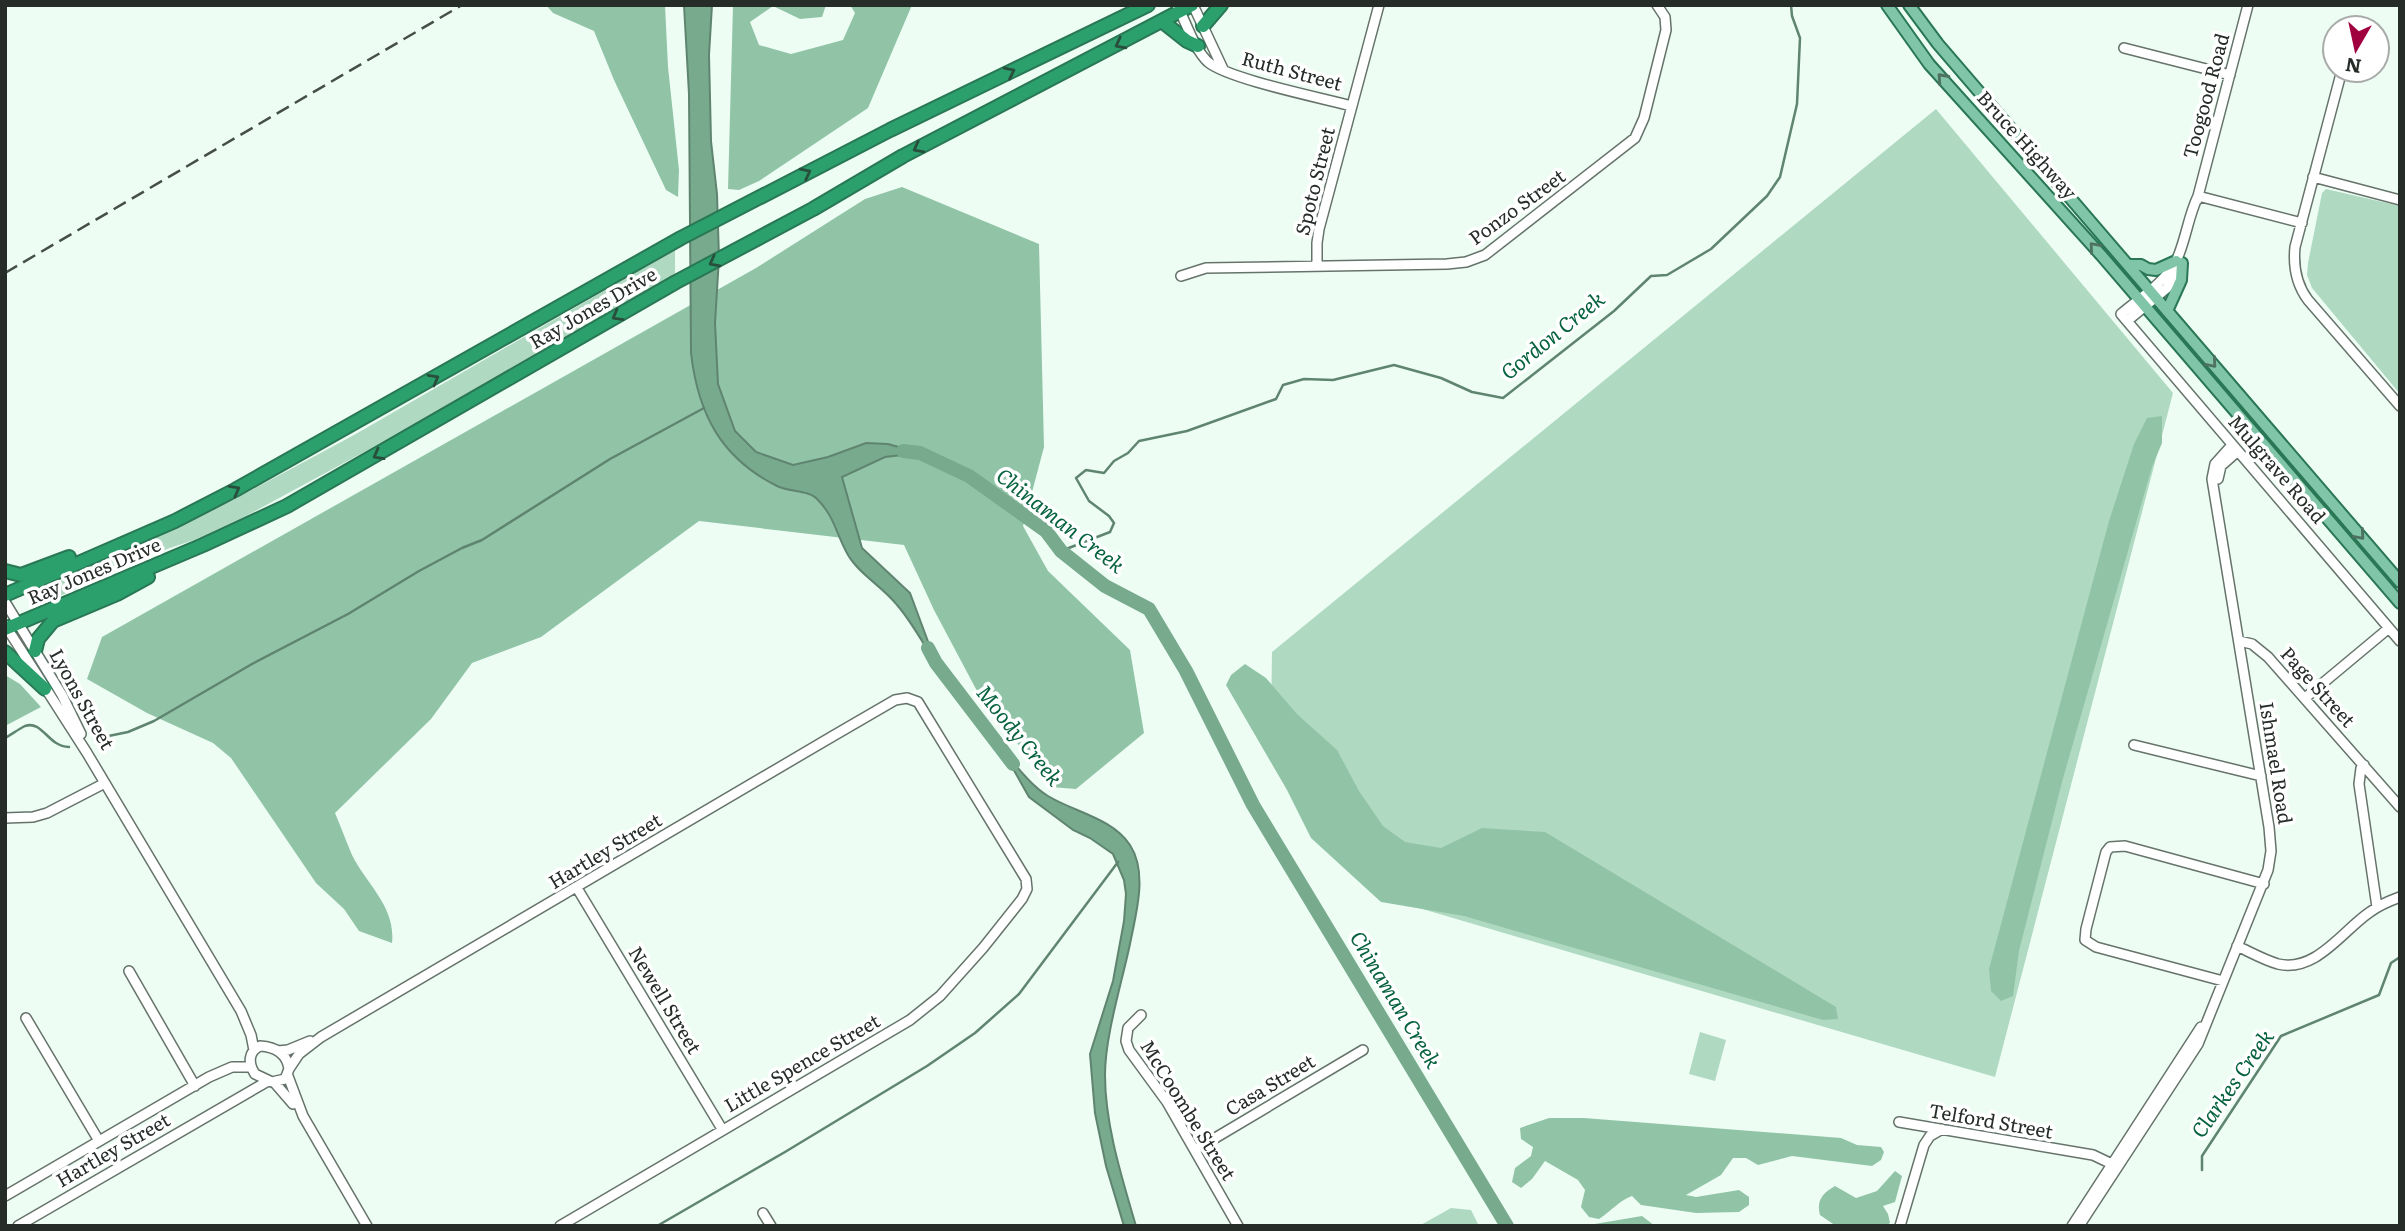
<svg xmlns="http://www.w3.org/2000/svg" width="2405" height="1231" font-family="Literata,serif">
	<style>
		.green { fill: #b0d9c1 }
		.forest { fill: #91c4a7 }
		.water { fill: #78aa8e; stroke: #5f846f; stroke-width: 2 }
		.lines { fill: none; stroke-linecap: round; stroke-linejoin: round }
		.stream { stroke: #5f846f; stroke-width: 2.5 }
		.river { stroke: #78aa8e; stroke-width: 14 }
		.minor-casing { stroke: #66736b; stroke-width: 12 }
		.major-casing { stroke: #297754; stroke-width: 14 }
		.highway-casing { stroke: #297754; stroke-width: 16 }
		.minor { stroke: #fff; stroke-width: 9 }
		.major { stroke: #80c5a7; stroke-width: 10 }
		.highway { stroke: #2b9f6c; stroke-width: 12 }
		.rail { stroke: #464e49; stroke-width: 2.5; stroke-dasharray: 14 7; stroke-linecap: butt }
		.oneway { stroke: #284e3c }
		.oneway2 { stroke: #4e7161 }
		.labels { text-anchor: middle; stroke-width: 7; stroke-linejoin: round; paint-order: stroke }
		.street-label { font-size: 19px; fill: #262c28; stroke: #fff }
		.water-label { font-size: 21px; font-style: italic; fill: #06623f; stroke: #fff }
	</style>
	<rect width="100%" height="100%" fill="#edfdf4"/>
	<path class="green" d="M1936 109 2173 393 1995 1077 1402 903 1271 722 1272 652Z
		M2326 189 2400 206V394L2312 288 2307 275 2308 263 2322 193Z
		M675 250V274L366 451 246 516 197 539 167 549 55 598 50 586 235 499 354 435Z
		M1700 1032 1726 1040 1715 1081 1689 1074Z
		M1451 1208 1471 1210 1479 1226H1419Z"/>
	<path class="forest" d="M546 5H665L668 67 679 170 678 197 666 190 614 80 594 31 553 13Z
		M733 5H826L822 17 800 19 773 6 750 22 759 45 791 54 843 40 855 13 850 5H912L868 108 759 181 739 190 728 189Z
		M902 187 1039 244 1044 447 1023 526 1048 571 1130 650 1144 733 1076 789 1051 787 977 691 934 610 904 545 699 521 541 637 472 663 431 719 335 813C341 827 346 841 352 855 367 885 396 907 392 943L359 931 344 909 316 883 231 758 213 743 147 713 87 679 102 637 756 268 865 199Z
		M2162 416V443L2152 467 2062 782 2019 951 2013 996 2001 1001 1991 991 1989 969 2109 521 2134 444 2147 418Z
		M1245 664 1266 678 1297 714 1337 750 1359 791 1383 826 1405 842 1441 848 1482 828 1545 832 1836 1007 1838 1019 1823 1020 1464 916 1381 902 1311 838 1287 790 1226 685 1231 675Z
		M5 675 20 684 41 707 5 726Z
		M1549 1118H1584L1841 1138 1857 1145 1881 1147 1884 1152 1881 1160 1872 1166 1792 1156 1758 1165 1746 1158H1733L1721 1175 1686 1195 1696 1197 1739 1190 1749 1197V1205L1739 1212 1696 1213 1641 1205 1632 1196C1619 1201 1611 1211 1599 1219L1589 1217 1581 1207 1585 1190 1578 1180 1545 1161 1532 1179 1521 1188 1512 1182 1515 1168 1531 1156 1533 1147 1521 1139 1520 1128Z
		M1895 1171 1902 1176 1895 1202 1883 1206 1888 1214 1890 1223 1885 1226H1836L1820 1215C1816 1200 1823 1193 1835 1186L1856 1198 1877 1191Z
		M1642 1216 1655 1226H1583Z"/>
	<path class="water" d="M684 5H712L709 55 711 141 717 194 719 258 715 323 718 384 735 431 756 452 793 465 828 457 866 443 888 444 920 453 885 457 842 477 862 548 910 593 936 663C923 644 912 622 897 605 883 587 859 574 848 555 836 534 835 517 817 499 809 490 789 492 777 486 721 458 698 414 691 353L689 94Z
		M1003 751C1017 766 1031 786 1048 796 1074 812 1112 818 1130 845 1148 873 1136 913 1130 944 1122 982 1105 1036 1105 1075 1105 1125 1122 1178 1136 1226H1124L1106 1166 1095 1113 1090 1054 1113 981 1124 921 1126 894 1124 880 1113 854 1090 838 1073 830 1029 797Z"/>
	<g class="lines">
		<path class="stream" d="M1061 551 1110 532 1114 523 1109 516 1089 501 1076 478 1086 470 1104 473 1114 461 1128 453 1139 441 1187 431 1276 399 1283 385 1304 379 1333 380 1394 365 1441 378 1472 392 1503 398 1614 311 1651 276 1667 275 1711 249 1767 196 1780 177 1797 104 1800 38 1792 16 1791 5
			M5 738C12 734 19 729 25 726 43 720 47 746 69 747
			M94 739 128 732 154 721 252 664 348 614 419 571 462 548 482 540 610 459 704 408
			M2202 1170V1156L2281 1036 2379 995 2391 963 2400 957
			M1506 1224 1515 1226
			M657 1226 785 1152 927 1066 975 1033 1019 994 1118 862"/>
		<path class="river" d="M903 451 920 453 969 476 1046 531 1061 551 1105 586 1149 609 1186 671 1253 805 1507 1226
			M928 648 936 663 1013 764"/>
		<defs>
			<path id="minor" d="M1177 5C1186 22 1194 49 1208 62 1228 79 1322 98 1352 106
				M1193 5 1223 69
				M2124 48 2230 75
				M2342 70 2295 247C2293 267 2296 284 2308 300L2400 406
				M2313 177 2400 200
				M2198 196C2188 217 2186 239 2177 259 2166 282 2140 298 2121 314L2400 641
				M2198 196 2302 223
				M2197 200 2248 5
				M1317 265V243L1319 229 1379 5
				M1181 276 1206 268 1447 264 1466 262 1485 255 1635 138 1644 118 1666 30 1665 17 1657 5
				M2127 321 2167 288 2180 268
				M2218 479 2221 466 2238 451
				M5 602 62 695 81 734
				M5 625 87 753 241 1011 251 1035 254 1050
				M2239 641 2252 644 2268 657 2400 807
				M2305 698 2389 628
				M2134 745 2261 776
				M2364 765 2361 768 2359 784 2377 907
				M5 818 33 817 47 813 105 783
				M577 888 722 1129
				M2237 946C2250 952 2264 960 2278 964 2316 973 2343 930 2370 912 2379 905 2389 901 2400 897
				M129 971 195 1086
				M2223 981 2096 947 2085 940 2086 929 2106 852 2110 847 2125 846 2264 884
				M1141 1015 1128 1028 1126 1041 1129 1050 1167 1102 1238 1226
				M26 1018 99 1141
				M260 1046C276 1047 287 1054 289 1069L285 1079 272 1082 255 1074C248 1063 248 1052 260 1046Z
				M278 1051 288 1050 310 1041
				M289 1069 299 1054 321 1037 833 736 895 700 907 698 918 702 1026 879 1027 889 1022 899 983 948 940 996 910 1020 560 1226
				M288 1076 303 1116 367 1226
				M274 1082 293 1104
				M1899 1122 2093 1155 2114 1165
				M1195 1150 1363 1050
				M5 1196 209 1077 232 1067H251
				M763 1213 771 1226
				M18 1226 268 1081
				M1900 1226 1924 1145 1930 1136 1942 1129
				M2072 1226 2201 1027
				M2079 1226 2198 1044 2268 870 2271 851 2269 827 2212 479 2215 464 2232 445"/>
			<path id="major" d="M1887 5 1929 64 2101 255 2400 603
				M1909 5 1938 44 2400 582
				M2128 265H2141L2148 269 2156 270 2176 261
				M2167 311 2181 280 2182 263"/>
			<path id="highway" d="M1163 22 1187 41 1198 46
				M1203 26 1221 5
				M5 571 21 575 69 557
				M5 595 175 521 235 490 681 238 890 130 1148 5
				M5 629 203 545 287 506 676 282 813 209 903 156 1192 5
				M35 651 38 639 53 621 117 594 148 577
				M5 652 45 689"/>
		</defs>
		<use href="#minor" class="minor-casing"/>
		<use href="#major" class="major-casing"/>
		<use href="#highway" class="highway-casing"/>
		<use href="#minor" class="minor"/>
		<use href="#major" class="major"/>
		<use href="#highway" class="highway"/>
		<path class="rail" d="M5 273 462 5"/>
	</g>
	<defs><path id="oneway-chevron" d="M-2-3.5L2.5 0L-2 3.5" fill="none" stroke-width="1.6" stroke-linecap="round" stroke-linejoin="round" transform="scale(1.75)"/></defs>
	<g class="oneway">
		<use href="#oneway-chevron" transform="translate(1120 44) rotate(152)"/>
		<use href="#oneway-chevron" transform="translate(1010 72) rotate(-26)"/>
		<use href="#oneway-chevron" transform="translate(918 148) rotate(152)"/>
		<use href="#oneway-chevron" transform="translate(806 173) rotate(-27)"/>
		<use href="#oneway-chevron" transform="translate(714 262) rotate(152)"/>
		<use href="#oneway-chevron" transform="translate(617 316) rotate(150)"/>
		<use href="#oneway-chevron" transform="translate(434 379) rotate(-29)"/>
		<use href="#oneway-chevron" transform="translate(378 455) rotate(151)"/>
		<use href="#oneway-chevron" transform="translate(235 490) rotate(-29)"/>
	</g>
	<g class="oneway2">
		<use href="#oneway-chevron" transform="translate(1942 78) rotate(-132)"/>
		<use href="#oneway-chevron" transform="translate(2094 247) rotate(-131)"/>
		<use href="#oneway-chevron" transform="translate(2212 363) rotate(49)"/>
		<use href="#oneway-chevron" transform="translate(2360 535) rotate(49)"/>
	</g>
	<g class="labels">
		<g class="street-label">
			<text transform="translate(1292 71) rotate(15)" y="7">Ruth Street</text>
			<text transform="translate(2206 96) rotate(-75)" y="7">Toogood Road</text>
			<text transform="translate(2027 145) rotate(48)" y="7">Bruce Highway</text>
			<text transform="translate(1315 181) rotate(-76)" y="7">Spoto Street</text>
			<text transform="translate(1517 207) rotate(-36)" y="7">Ponzo Street</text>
			<text transform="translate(593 308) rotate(-30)" y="7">Ray Jones Drive</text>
			<text transform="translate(2277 469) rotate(49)" y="7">Mulgrave Road</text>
			<text transform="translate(94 571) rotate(-23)" y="7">Ray Jones Drive</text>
			<text transform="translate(2318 687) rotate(48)" y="7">Page Street</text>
			<text transform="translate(82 699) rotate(61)" y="7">Lyons Street</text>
			<text transform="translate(2276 763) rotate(81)" y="7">Ishmael Road</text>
			<text transform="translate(605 851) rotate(-31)" y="7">Hartley Street</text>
			<text transform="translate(665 1000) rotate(59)" y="7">Newell Street</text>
			<text transform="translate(802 1063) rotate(-30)" y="7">Little Spence Street</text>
			<text transform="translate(1270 1085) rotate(-31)" y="7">Casa Street</text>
			<text transform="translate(1188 1110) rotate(58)" y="7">McCoombe Street</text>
			<text transform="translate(1991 1121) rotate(10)" y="7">Telford Street</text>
			<text transform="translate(113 1150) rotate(-30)" y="7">Hartley Street</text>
		</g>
		<g class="water-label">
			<text transform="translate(1553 336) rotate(-39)" y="7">Gordon Creek</text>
			<text transform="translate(1060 521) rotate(38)" y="7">Chinaman Creek</text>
			<text transform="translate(1019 736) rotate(51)" y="7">Moody Creek</text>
			<text transform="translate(1395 1000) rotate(59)" y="7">Chinaman Creek</text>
			<text transform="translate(2233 1084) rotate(-55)" y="7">Clarkes Creek</text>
		</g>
	</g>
	<rect width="2405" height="1231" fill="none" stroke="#262c28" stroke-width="14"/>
	<g transform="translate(2356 49) rotate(189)"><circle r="33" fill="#ffffff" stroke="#a8aba9" stroke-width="2"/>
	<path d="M0-5L12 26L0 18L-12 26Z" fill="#a0013f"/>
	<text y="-10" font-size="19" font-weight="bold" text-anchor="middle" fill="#262c28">N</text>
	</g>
</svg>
